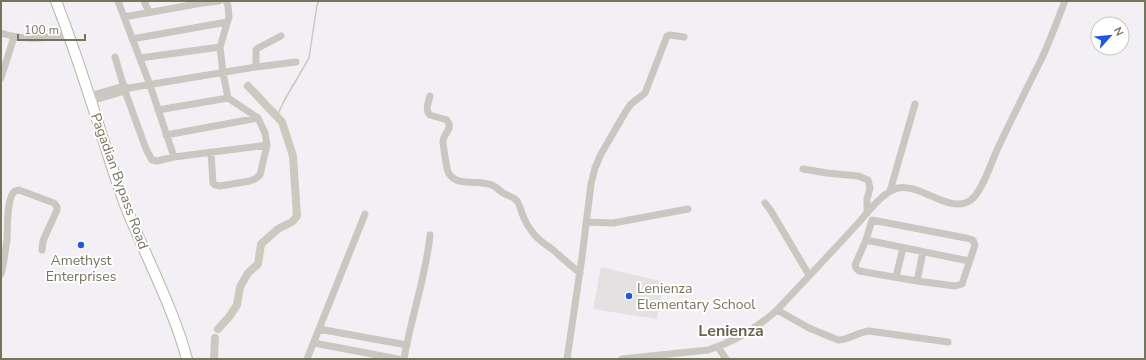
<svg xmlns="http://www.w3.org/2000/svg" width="1146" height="360" font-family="'Nunito Sans',sans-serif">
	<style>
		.built { fill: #e3e1e1 }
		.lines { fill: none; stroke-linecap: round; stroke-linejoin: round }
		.stream { stroke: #cdc9be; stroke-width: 1.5 }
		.river { stroke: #cdc9be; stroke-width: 8 }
		.highway-casing { stroke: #b6b5ae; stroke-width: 12 }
		.minor { stroke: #c8c8c1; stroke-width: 7 }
		.highway { stroke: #fff; stroke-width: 10 }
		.poi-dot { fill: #2157e3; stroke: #fff; stroke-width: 1.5 }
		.labels { text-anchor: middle; stroke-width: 4; stroke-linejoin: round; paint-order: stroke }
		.street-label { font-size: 14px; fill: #76745b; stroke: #fff }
		.poi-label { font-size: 14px; fill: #76745b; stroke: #fff }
		.quarter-label { font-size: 16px; font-weight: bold; fill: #666551; stroke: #fff }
	</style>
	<rect width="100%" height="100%" fill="#f2f0f4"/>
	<path class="built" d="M601 267 664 282 657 319 593 309Z"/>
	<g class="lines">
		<path class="stream" d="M277 116 284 101 309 58 317 5 319 1"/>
		<path class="river" d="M218 329 229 317 237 305 240 287 248 273 258 264 261 244 278 229 292 222 297 216 293 156 282 122 248 86
			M214 359 215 338"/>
		<defs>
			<path id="highway" d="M56 1C68 32 79 64 89 95 101 131 111 167 124 202 144 254 172 304 187 359"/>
		</defs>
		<use href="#highway" class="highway-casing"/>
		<path class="minor" d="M118 1 150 85 174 157
			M144 1 149 12
			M124 17 202 3 219 1
			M1 33C25 41 44 38 69 35
			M132 39 227 22
			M115 57 125 91 146 149 152 160 157 161 174 157 267 145
			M140 58 220 47
			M256 67V50L258 48 281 36
			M1 78 14 37
			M89 96 124 86 127 87
			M430 96C428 103 425 110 430 115L447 120C454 130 443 132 443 142 443 144 447 171 448 172 457 189 480 178 494 186 497 188 500 191 503 193 508 196 513 196 517 201 520 205 521 212 524 218 526 223 529 228 533 233 538 240 545 244 552 249 561 257 570 265 580 273
			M91 101 125 91 129 88 256 67 296 62
			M158 110 228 98
			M166 135 258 118
			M211 152 213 183 215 185 220 186 250 181 255 179 260 175 267 145 265 133 258 118 228 98 223 73 220 47 229 17 228 6 226 1
			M803 169 827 173 858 176 868 180 870 188 867 199V213
			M890 191 915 104
			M765 203 771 211 809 275
			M872 220 966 238 973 240 975 245 962 284 955 286 917 281 859 271 856 268 855 265 866 240Z
			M586 222 613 223 688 209
			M866 240 969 261
			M1 274C4 263 5 251 7 240 8 227 6 204 13 193 15 190 16 191 19 190L54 203 57 207V210L46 234 43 241 42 250
			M896 277 903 248
			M917 281 923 252
			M777 310 809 328 838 340C849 340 858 332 869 331L948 342
			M319 329 407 345
			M314 343 398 359
			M718 347 726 359
			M307 359 365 214
			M404 359C411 317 426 277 430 235
			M567 359 582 257 591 184 595 168 601 154 626 111 631 104 645 93 667 36 670 35 684 37
			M622 359 708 350C734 342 757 328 777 310 805 280 833 251 860 221 869 211 884 191 898 188 920 183 951 215 971 200 982 192 991 163 997 150 1011 120 1026 90 1041 60 1050 41 1057 21 1065 1"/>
		<use href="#highway" class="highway"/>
	</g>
	<g class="poi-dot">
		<circle cx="81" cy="245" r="4"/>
		<circle cx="629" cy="296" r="4"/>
	</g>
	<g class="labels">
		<g class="street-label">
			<text transform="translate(120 181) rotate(70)" y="5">Pagadian Bypass Road</text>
		</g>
		<g class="poi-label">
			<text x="81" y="265">Amethyst<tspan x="81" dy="16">Enterprises</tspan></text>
			<text x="637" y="293" text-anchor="start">Lenienza<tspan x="637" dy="16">Elementary School</tspan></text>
		</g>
		<g class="quarter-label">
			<text x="731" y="336">Lenienza</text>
		</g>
	</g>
	<rect width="1146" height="360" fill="none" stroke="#76745b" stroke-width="4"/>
	<g transform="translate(1110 36) rotate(63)"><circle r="19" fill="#ffffff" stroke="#c8c7bd"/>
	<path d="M0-3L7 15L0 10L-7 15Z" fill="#2157e3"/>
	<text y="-6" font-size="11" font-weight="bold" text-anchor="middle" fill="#76745b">N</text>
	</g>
	<path d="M18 34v6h67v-6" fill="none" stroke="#76745b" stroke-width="2"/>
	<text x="24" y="34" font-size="12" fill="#76745b" stroke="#ffffff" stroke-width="3" paint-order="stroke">100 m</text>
</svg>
